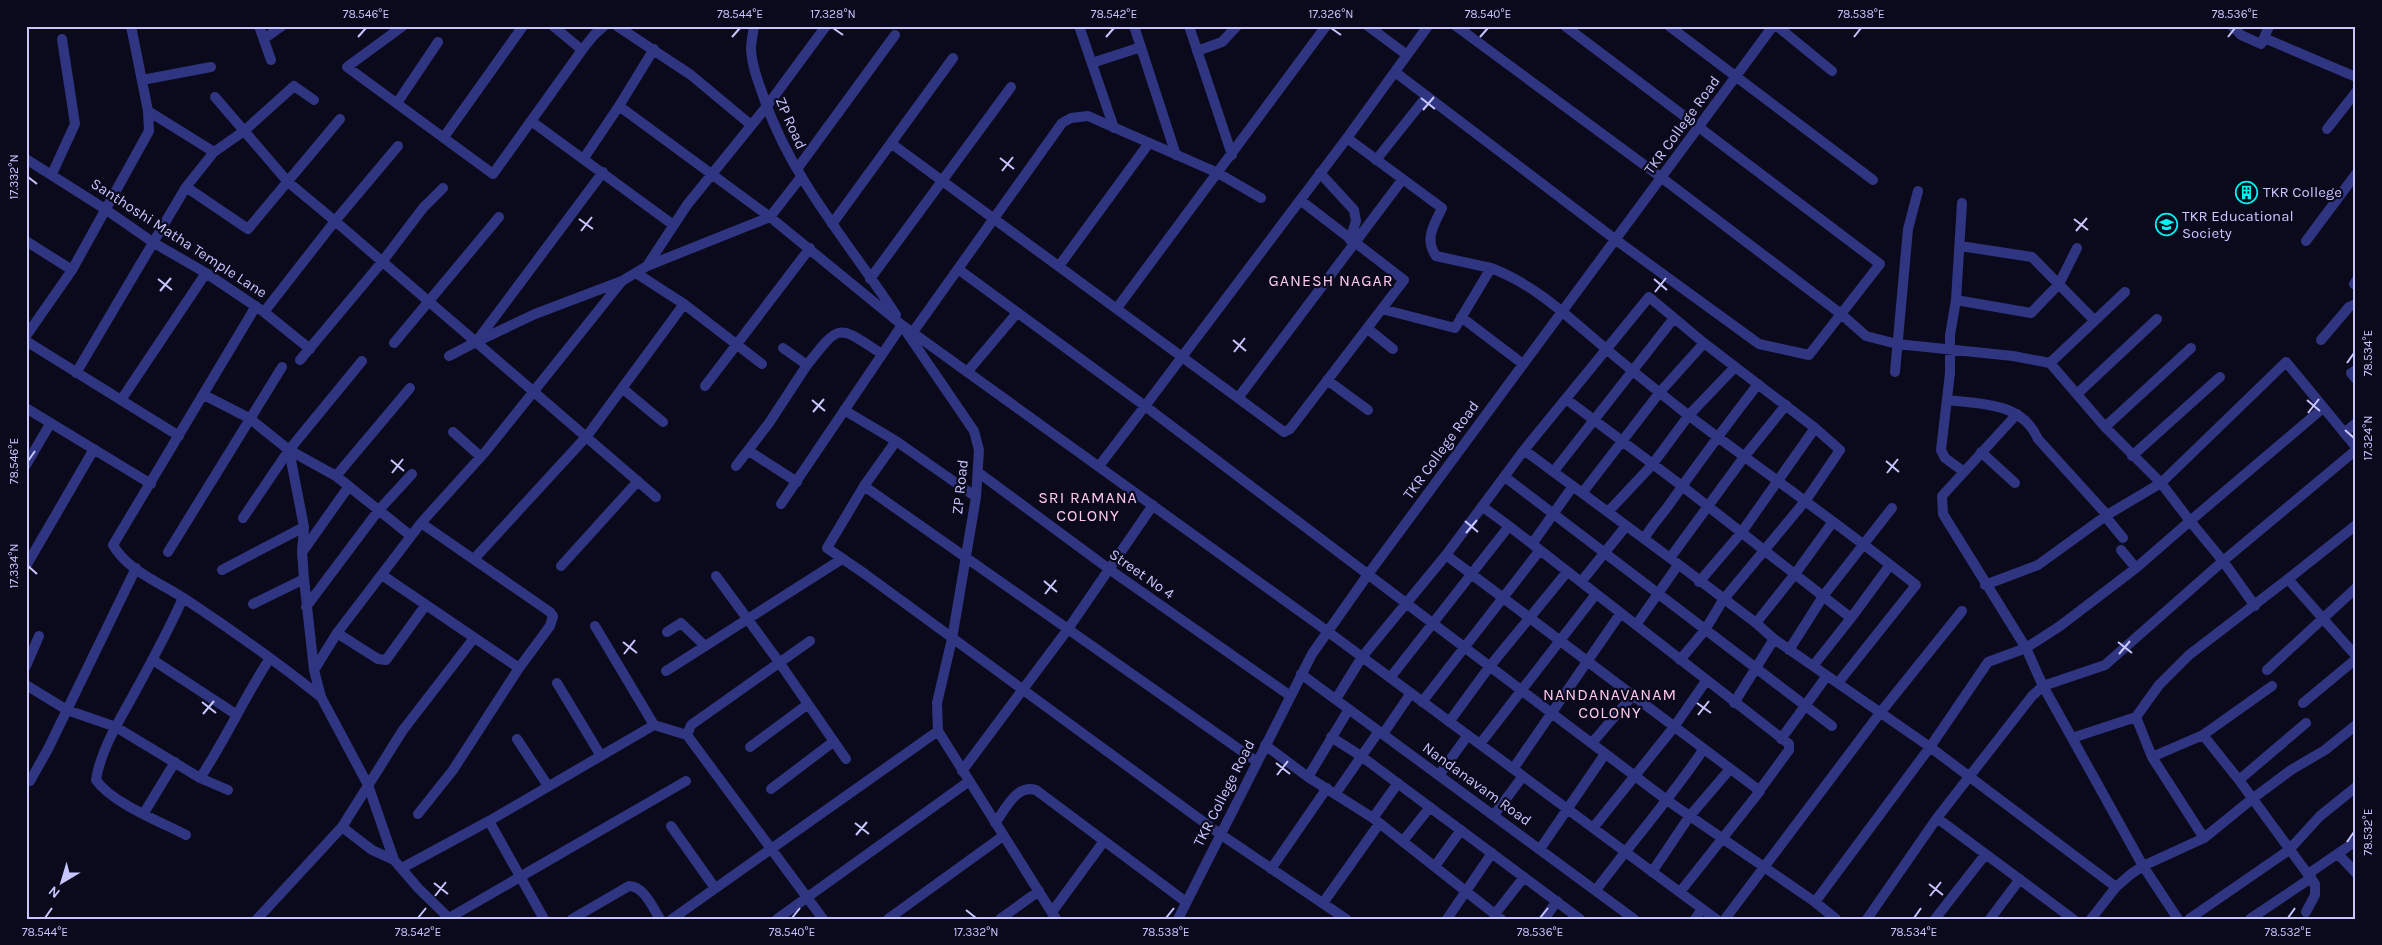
<svg xmlns="http://www.w3.org/2000/svg" width="2382" height="945" font-family="Karla,sans-serif">
	<style>
		.lines { fill: none; stroke-linecap: round; stroke-linejoin: round }
		.minor { stroke: #303581; stroke-width: 10 }
		.ticks { fill: none; stroke: #c7c6ff; stroke-width: 2 }
		.labels { text-anchor: middle; stroke-width: 4.5; stroke-linejoin: round; paint-order: stroke }
		.street-label { font-size: 15px; fill: #c7c6ff; stroke: #0b0a1d }
		.poi-label { font-size: 15px; fill: #c7c6ff; stroke: #0b0a1d; text-anchor: start }
		.neighbourhood-label { font-size: 16px; letter-spacing: 1px; fill: #ffc8f0; stroke: #0b0a1d }
		.neatline { fill: none; stroke: #c7c6ff; stroke-width: 2 }
		.ticks-label { font-size: 12px; text-anchor: middle; fill: #c7c6ff }
	</style>
	<rect width="100%" height="100%" fill="#0b0a1d"/>
	<g class="lines">
		<path class="minor" d="M259 26 271 60
			M403 26 347 67 493 174 582 50 594 35 604 26
			M553 26 582 50
			M617 26 691 75 751 125
			M754 26C753 34 751 42 751 49 752 67 759 84 765 101 793 181 850 244 896 315
			M1079 26 1114 128
			M1134 26 1176 155
			M1189 26 1232 155
			M1368 26 1407 55
			M1456 26 1662 178 1841 314 1866 336 1897 344 2013 356 2050 363 2105 427 2161 483 2190 521 2136 568 2060 626 2026 648 1988 662 1930 747 1815 902
			M1669 26 1873 180
			M1777 26 1832 71
			M2232 26 2241 35 2261 44 2264 38 2356 77
			M265 38 282 26
			M2264 38 2269 26
			M654 49 619 106 770 217 801 177
			M1197 51 1222 42 1237 26
			M1092 63 1141 47
			M1395 72 1616 240 1759 344 1809 355 1880 264 1565 26
			M142 80 211 67
			M215 97 288 182 335 221 398 146
			M397 103 438 42
			M148 111 214 152
			M531 121 672 224
			M2327 129 2356 92
			M444 137 523 26
			M1347 138 1442 208C1434 225 1424 239 1436 256L1491 268
			M892 144 1238 398
			M584 158 619 106
			M26 159 105 209 154 243 206 273 264 312 310 349
			M1376 160 1427 96
			M797 169 895 35
			M1320 173 1354 210 1356 221 1350 240
			M52 174 75 124 62 39
			M186 187 248 229 340 119
			M1300 200 1404 280 1290 429 1284 432 1238 398 1402 180
			M1962 203 1956 300 1950 335V373L1941 450 1945 458 1963 471
			M832 224 953 58
			M26 241 72 270
			M2306 241 2356 174
			M1960 246 2032 257 2094 320
			M647 266 687 205 767 106 826 26
			M1059 266 1149 143
			M958 269 1145 406 1347 138 1428 26
			M636 273 684 304 762 364
			M870 279 1011 87
			M2354 284 2356 281
			M1956 300 2031 313 2059 284 2077 248
			M256 306 113 545C128 571 161 583 185 599 232 630 277 662 321 697
			M1117 308 1326 26
			M1382 309 1455 328 1491 268C1536 285 1569 318 1605 348 1632 371 1660 393 1688 415 1764 472 1842 526 1916 585L1838 683
			M264 312 335 221 476 342 535 314 622 281 647 266 770 217 902 325 1327 631 1716 919
			M1461 317 1523 364
			M1368 329 1393 349
			M905 330 974 431 979 450 976 497 952 639 937 703 938 731 1056 919
			M913 332 1062 123 1071 118 1088 116 1218 173 1261 198
			M26 336 72 270 149 131 148 111 131 26
			M2321 340 2349 307 2356 304
			M26 341 179 436
			M476 342 656 497
			M394 343 499 217
			M449 356 476 342 603 172
			M300 360 382 262 423 208 443 188
			M2050 363 2125 292
			M807 365C841 322 837 325 882 354
			M2356 370 2351 373 2356 379
			M968 371 1017 313
			M1895 372 1908 229 1918 191
			M76 373 186 187 214 152 244 131 294 86 314 100
			M1327 380 1368 410
			M705 386 810 248
			M622 388 663 422
			M2077 394 2157 319
			M204 395 249 418 289 450 336 476 411 536
			M1566 399 1682 486 1851 618
			M121 400 206 273
			M1947 400C1981 404 2022 402 2038 439L2107 515
			M26 408 151 484
			M844 410 896 441
			M2017 414 1942 496 1943 514 2026 648 2043 686 2072 738
			M2105 427 2191 348
			M453 432 481 457
			M2344 433 2356 423
			M289 450 304 527 302 552 304 579 314 670 321 697 368 785 394 860
			M1524 450 1670 558 1756 623 1774 639 1930 747 2116 887
			M749 451 797 482
			M1981 452 2015 483
			M2132 456 2220 377
			M26 465 50 424
			M736 466 769 423 807 365 783 348
			M1099 466 1145 406 1668 801 1815 902 1836 919
			M1554 471 1674 318
			M979 473 1109 569 1289 695
			M336 476 410 388
			M1505 477 1832 726
			M864 486 1256 761
			M1583 492 1660 392 1704 343
			M976 497 896 441 864 486 827 548 865 574 1220 834 1346 919
			M781 504 902 325
			M1608 512 1652 465 1689 415 1735 367
			M2105 516 2123 538
			M243 518 289 450 362 361
			M421 523 486 451 622 281
			M1509 526 1789 744V750L1759 791
			M1644 539C1652 525 1662 515 1671 502 1699 462 1728 423 1758 384
			M1532 544 1573 486
			M2121 550 2136 568
			M303 551 349 486
			M168 552 282 367
			M1446 555 1760 791 1680 892
			M1670 558 1744 457 1786 405
			M474 559 587 436 684 304
			M26 566 94 449
			M561 566 638 481
			M222 570 304 527
			M382 575 519 668
			M716 576 779 662 846 759
			M2288 579 2356 525
			M1581 582 1626 526
			M1699 582 1741 533 1815 428
			M1985 585 2038 565 2107 515 2161 483 2286 362 2356 447
			M183 598C169 629 153 659 136 690 121 718 101 748 96 780 112 803 161 822 186 835
			M253 604 304 579
			M2255 606 2223 561 2190 521 2323 408
			M306 607 378 511 412 474
			M1756 623 1795 574 1832 523
			M1636 625 1678 565
			M667 632 681 623 705 646
			M337 633 378 659 386 660 425 606
			M810 641 691 725 687 735 823 919
			M1789 650 1824 595 1892 508
			M153 660 237 715
			M26 666 39 636
			M1813 666 1851 618 1890 565
			M314 670 337 633 421 523 550 612 553 616 550 626 519 668 453 770 418 814
			M2267 670 2356 588
			M666 671 842 559
			M1301 674 1634 919
			M1390 678 1509 526 1483 507
			M557 683 601 756
			M26 685 67 710 116 727 200 778
			M1336 699 1362 657 1446 555 1524 450 1649 297 1704 343 1815 428 1840 450 1806 500 1723 600 1705 630 1680 660
			M1422 702 1540 550
			M1734 703 1774 639
			M2303 703 2356 659
			M2136 717 2152 757 2204 838
			M1449 722 1490 666 1567 572
			M654 725 687 735
			M1383 734 1411 693
			M2203 735 2239 780 2315 884V895L2306 912
			M1331 737 1361 756 1580 919
			M517 739 548 786
			M1781 739 1826 677
			M1592 743 1633 695
			M1480 744 1596 594
			M1265 745 1308 777 1373 818 1501 919
			M750 747 808 704
			M2152 757 2203 735 2272 686
			M1513 769 1620 614
			M962 771 1068 629 1153 505
			M1439 775 1468 735
			M1308 777 1349 709
			M2239 780 2306 723
			M30 781 48 749 136 568
			M771 789 833 742
			M228 790 200 778C226 739 245 696 270 658
			M1336 793 1379 731
			M144 813 175 762
			M1494 815 1523 776
			M1373 818 1398 783
			M1937 818 2073 919
			M489 821 654 725 595 626
			M995 823C1006 809 1016 784 1036 790L1186 902
			M671 826 715 888
			M342 827 372 850 394 860 419 889 450 919
			M1593 828 1674 727 1706 681
			M1403 841 1430 807
			M1540 849 1605 754
			M2339 855 2356 873
			M1435 866 1461 830
			M402 868 489 821 544 919
			M1271 869 1327 788
			M1652 872 1689 817 1730 769
			M1596 890C1631 843 1670 799 1703 750
			M1323 903 1379 824
			M1052 912 1104 841
			M1495 914 1524 877
			M449 918 686 781
			M257 919 342 827 403 730 474 638
			M572 919 629 886C644 886 653 908 660 919
			M672 919 938 731
			M777 919 968 782
			M888 919 1003 836
			M1000 919 1039 891
			M1178 919 1312 654 1369 573 1773 26
			M1447 919 1492 853
			M1544 919 1557 901
			M1695 919 1702 909
			M1725 919 1880 713 1962 611
			M1867 919 1937 818 2032 696 2043 686 2105 665 2223 561 2356 450
			M1935 919 1985 855
			M1990 919 2020 879
			M2091 919 2116 887 2131 874 2143 866 2204 838 2252 799 2291 770 2325 750 2356 725
			M2178 919 2143 866 2072 738 2136 717 2159 685 2189 655 2288 579 2356 656
			M2189 919 2289 850 2320 816 2356 787
			M2250 919 2311 878V872L2356 841"/>
	</g>
	<path class="ticks" d="M833 28 843 35M1331 28 1341 35M358 37 366 28M732 37 740 28M1106 37 1114 28M1480 37 1488 28M1854 37 1861 28M2228 37 2235 28M1421 98 1435 109M1423 110 1434 97M1000 158 1014 169M1002 171 1013 157M28 177 37 184M579 219 593 229M2074 219 2088 230M581 231 592 217M2076 231 2087 218M158 279 172 290M1654 279 1667 290M160 291 171 278M1655 292 1666 278M1233 340 1246 351M1234 352 1245 338M2347 363 2354 353M812 400 825 411M2307 400 2320 411M813 412 824 399M2308 413 2319 399M2345 430 2354 438M391 460 404 471M28 461 35 451M1886 461 1899 472M392 473 403 459M1887 473 1898 459M1465 521 1478 532M1466 533 1477 520M28 566 37 574M1044 581 1057 592M1045 594 1056 580M623 642 637 653M2118 642 2132 653M624 654 635 640M2119 654 2130 641M202 702 216 713M1697 703 1711 713M203 714 214 701M1698 715 1709 701M1276 763 1290 774M1277 775 1288 761M855 823 869 834M856 835 867 822M2347 842 2354 832M434 883 448 894M1929 884 1943 895M435 896 446 882M1930 896 1941 882M966 910 976 918M45 918 52 908M418 918 426 908M792 918 800 908M1166 918 1174 908M1540 918 1548 908M1914 918 1921 908M2288 918 2295 908"/>
	<defs>
		<symbol id="building-ring" viewBox="-11 -11 22 22"><circle r="9.5" fill="#0b0a1d" stroke="#00f1f1" stroke-width="1.5"/><path d="M-4-6H4V6H1V3H-1V6H-4ZM-2.5-4.3h1.7v1.8h-1.7ZM.8-4.3h1.7v1.8H.8ZM-2.5-1h1.7V.8h-1.7ZM.8-1h1.7V.8H.8Z" fill="#00f1f1"/></symbol>
		<symbol id="university-ring" viewBox="-11 -11 22 22"><circle r="9.5" fill="#0b0a1d" stroke="#00f1f1" stroke-width="1.5"/><path d="M0-5L7-2L0 1L-7-2ZM-4 1L0 2.5L4 1V4Q0 6-4 4Z" fill="#00f1f1"/></symbol>
	</defs>
	<g fill-rule="evenodd">
		<use href="#building-ring" x="2234" y="180" width="25" height="25"/>
		<use href="#university-ring" x="2154" y="212" width="25" height="25"/>
	</g>
	<g class="labels">
		<g class="street-label">
			<text transform="translate(791 123) rotate(66)" y="5">ZP Road</text>
			<text transform="translate(1682 125) rotate(-54)" y="5">TKR College Road</text>
			<text transform="translate(179 238) rotate(33)" y="5">Santhoshi Matha Temple Lane</text>
			<text transform="translate(1441 450) rotate(-54)" y="5">TKR College Road</text>
			<text transform="translate(960 487) rotate(-84)" y="5">ZP Road</text>
			<text transform="translate(1142 574) rotate(35)" y="5">Street No 4</text>
			<text transform="translate(1477 784) rotate(36)" y="5">Nandanavam Road</text>
			<text transform="translate(1224 793) rotate(-63)" y="5">TKR College Road</text>
		</g>
		<g class="poi-label">
			<text x="2263" y="197">TKR College</text>
			<text x="2182" y="221">TKR Educational<tspan x="2182" dy="17">Society</tspan></text>
		</g>
		<g class="neighbourhood-label">
			<text x="1331" y="286">GANESH NAGAR</text>
			<text x="1088" y="503">SRI RAMANA<tspan x="1088" dy="18">COLONY</tspan></text>
			<text x="1610" y="700">NANDANAVANAM<tspan x="1610" dy="18">COLONY</tspan></text>
		</g>
	</g>
	<rect width="2382" height="945" fill="none" stroke="#0b0a1d" stroke-width="55"/>
	<g transform="translate(62 882) rotate(218)" stroke="#0b0a1d" stroke-width="4" paint-order="stroke">
	<path d="M0-4L9 19L0 12L-9 19Z" fill="#c7c6ff"/>
	<text y="-8" font-size="14" font-weight="bold" text-anchor="middle" fill="#c7c6ff">N</text>
	</g>
	<rect x="28" y="28" width="2326" height="890" class="neatline"/>
	<g class="ticks-label">
		<text x="366" y="18">78.546°E</text>
		<text x="740" y="18">78.544°E</text>
		<text x="833" y="18">17.328°N</text>
		<text x="1114" y="18">78.542°E</text>
		<text x="1331" y="18">17.326°N</text>
		<text x="1488" y="18">78.540°E</text>
		<text x="1861" y="18">78.538°E</text>
		<text x="2235" y="18">78.536°E</text>
		<text transform="translate(14 177) rotate(-90)" y="4">17.332°N</text>
		<text transform="translate(2368 353) rotate(-90)" y="4">78.534°E</text>
		<text transform="translate(2368 438) rotate(-90)" y="4">17.324°N</text>
		<text transform="translate(14 461) rotate(-90)" y="4">78.546°E</text>
		<text transform="translate(14 566) rotate(-90)" y="4">17.334°N</text>
		<text transform="translate(2368 832) rotate(-90)" y="4">78.532°E</text>
		<text x="45" y="936">78.544°E</text>
		<text x="418" y="936">78.542°E</text>
		<text x="792" y="936">78.540°E</text>
		<text x="976" y="936">17.332°N</text>
		<text x="1166" y="936">78.538°E</text>
		<text x="1540" y="936">78.536°E</text>
		<text x="1914" y="936">78.534°E</text>
		<text x="2288" y="936">78.532°E</text>
	</g>
</svg>
